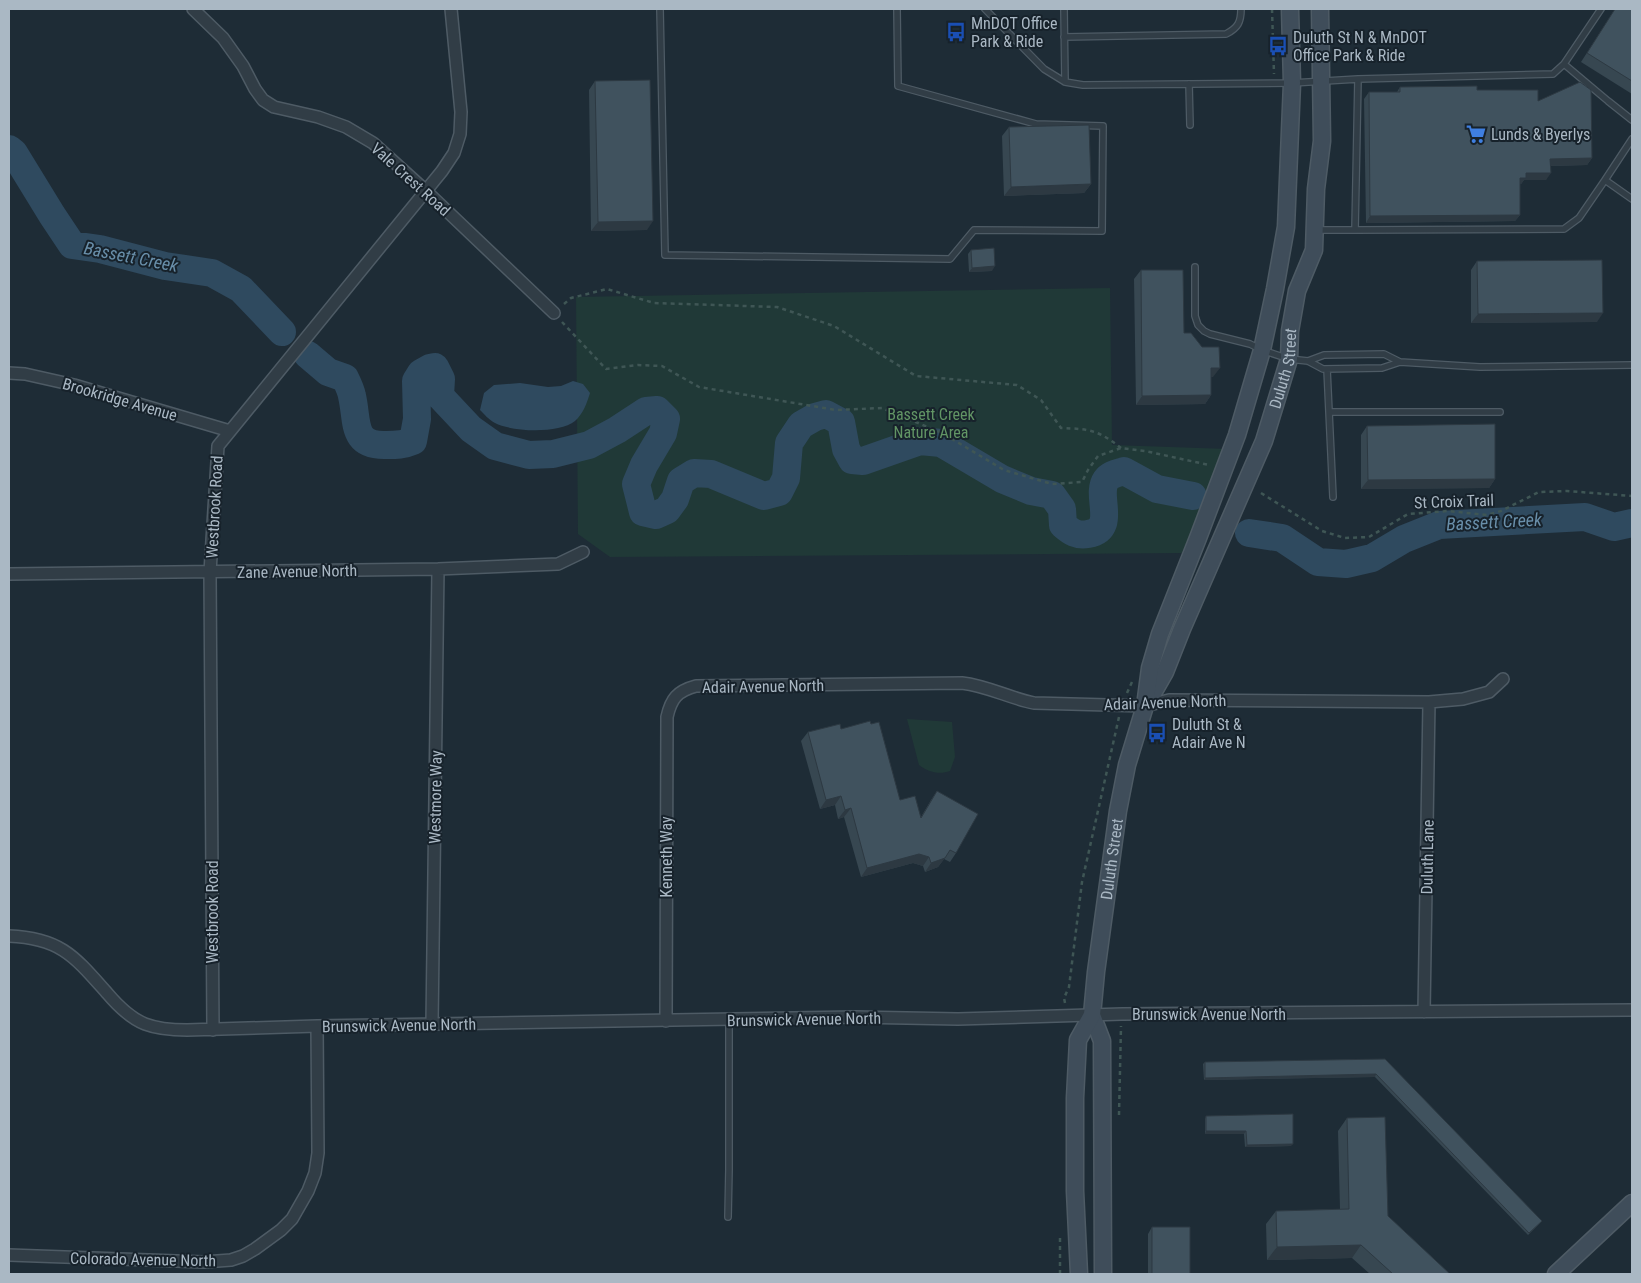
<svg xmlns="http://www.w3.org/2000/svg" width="1641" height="1283" font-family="'Roboto Condensed',sans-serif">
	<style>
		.green { fill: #203937 }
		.water { fill: #2f4a5f }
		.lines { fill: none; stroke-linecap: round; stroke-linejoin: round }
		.river { stroke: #2f4a5f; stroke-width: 28 }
		.lane-casing { stroke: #4e5b65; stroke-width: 8 }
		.street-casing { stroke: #4e5b65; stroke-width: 14 }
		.secondary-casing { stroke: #4e5b65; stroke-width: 19 }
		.path { stroke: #3f5655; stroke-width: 2.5; stroke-dasharray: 4 4; stroke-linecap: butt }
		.lane { stroke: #313d46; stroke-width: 5.5 }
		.street { stroke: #313d46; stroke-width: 11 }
		.secondary { stroke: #3f4d5a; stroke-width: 16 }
		.wall { fill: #374751 }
		.shaded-wall { fill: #2d3942 }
		.building { fill: #40525e; stroke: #2d3942 }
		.labels { text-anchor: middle; stroke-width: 4; stroke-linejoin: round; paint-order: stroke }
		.poi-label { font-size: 16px; fill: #aab8c4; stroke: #17222b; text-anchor: start }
		.street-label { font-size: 16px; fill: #aab8c4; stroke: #17222b }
		.park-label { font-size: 16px; fill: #629565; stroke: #17222b }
		.water-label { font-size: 18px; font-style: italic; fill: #698faa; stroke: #17222b }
	</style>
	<rect width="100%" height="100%" fill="#1e2c36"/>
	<path class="green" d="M1110 288 1112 445 1228 449 1182 553 610 557 578 534 576 297Z
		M907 719 952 722 955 757 950 771C939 775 928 772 919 765Z"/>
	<path class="water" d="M573 381 583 384 590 393C587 403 583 414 575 421 559 434 512 432 495 423 489 420 484 414 480 410L484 393 494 385 520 383 548 387 561 386Z"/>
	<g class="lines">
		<path class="river" d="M9 149 14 153 52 215 72 245 100 249 165 266 212 273 241 289 282 332
			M308 355 328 372 345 378C348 384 351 390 352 396 358 422 351 446 386 445 396 445 404 445 413 441L417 419 416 381 421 373 430 368 435 367 441 379 440 396 471 429 495 446 529 455 553 454 589 445 617 430 646 411 657 410 666 419 663 433 644 465 636 484 643 512 656 515 667 510 675 499 681 481 694 473 711 474 764 496 779 492 786 478 789 443 801 425 815 417 826 414 841 422 846 449 852 460 863 461 920 441 941 443 1002 479 1031 491 1052 495 1062 509 1063 525C1071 532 1077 536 1088 534 1118 529 1095 496 1106 480 1110 474 1118 473 1124 471L1157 489 1193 496
			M1249 533 1282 538 1318 562 1346 564 1372 558 1404 539 1439 525 1585 517 1614 527 1632 523"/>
		<defs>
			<path id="lane" d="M660 9 665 255 950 259 974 230 1102 231 1103 126 1036 124 898 86 897 9
				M985 9 1044 69 1065 82 1083 85 1292 83 1358 79 1553 74 1564 64 1601 9
				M1064 9 1065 82
				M1064 37 1226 34C1238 28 1241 22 1241 9
				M1564 64 1608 101 1632 120
				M1189 84 1190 125
				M1632 139 1605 180 1632 199
				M1316 230H1355L1358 79
				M1355 230 1564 229 1579 218 1605 180
				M1195 267V316L1198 325 1204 331 1210 334 1250 344 1262 350 1289 359 1308 361 1323 369 1382 368 1400 362 1480 367 1632 365
				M1308 361 1324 355 1384 354 1400 362
				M1327 369 1333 497
				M1329 412H1500
				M728 1217 729 1169V1020"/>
			<path id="street" d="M193 9 223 38 243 66 255 89 263 100 274 107 318 117 346 127 373 143 426 191 554 313
				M9 373 25 374 74 385 230 431
				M9 574 438 569 558 564 583 552
				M9 936C61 938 75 957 107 993 118 1006 130 1018 145 1024 158 1029 173 1030 187 1030L317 1026 855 1017 958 1019 1122 1014 1632 1010
				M1424 1012 1429 702
				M666 1021 667 717C671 699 677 691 696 686L962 683C988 686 1009 698 1034 703L1145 706 1169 700 1429 702 1463 699 1489 692 1503 679
				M432 1024 438 569
				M213 1030 210 572 218 446 442 171 454 153 460 134 461 112 451 9
				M9 1255 204 1262 231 1260 243 1256 255 1249 281 1230 292 1219 308 1191 315 1173 318 1153 317 1026"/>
			<g id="secondary">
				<path id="s1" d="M1149 700 1165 672 1182 629 1264 441 1289 359 1290 331 1297 291 1314 250 1316 189 1322 141 1320 9"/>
				<path d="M1092 1015 1102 1041 1103 1274"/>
				<path id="s2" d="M1079 1274 1075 1191V1098L1078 1040 1092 1015 1096 972 1118 811 1127 765 1145 706 1150 668 1160 634 1198 538 1237 435 1262 350 1275 289 1286 227 1292 83 1290 9"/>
				<path d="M1556 1274 1632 1203"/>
			</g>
		</defs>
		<use href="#lane" class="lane-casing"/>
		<use href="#street" class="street-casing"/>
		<use href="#secondary" class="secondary-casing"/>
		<path class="path" d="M1272 9 1274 74
			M564 304 571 298 607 289 654 303 777 307 834 326 916 376 1017 385 1041 400 1061 428C1090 429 1098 430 1121 448
			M562 322 606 369 638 365 662 366 699 387 836 410 882 408 942 433 1004 470 1052 484 1082 482 1088 470 1098 456 1121 448 1145 451 1209 465
			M1261 493 1322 531 1345 538 1369 537 1408 514 1448 511 1487 515 1501 511 1539 492 1567 491 1632 496
			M1127 693 1132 682
			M1065 1003 1064 998 1069 987 1082 882 1119 717
			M1119 1115 1121 1026
			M1060 1274V1238"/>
		<use href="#lane" class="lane"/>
		<use href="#street" class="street"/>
		<use href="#secondary" class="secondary"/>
	</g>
	<path class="wall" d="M1615 9H1632V94L1581 62Z
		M595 81 647 230 591 231 589 90Z
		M1400 87 1477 90 1538 101 1592 158 1587 165 1551 166 1546 180H1524L1521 184H1520V215L1515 221 1366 223 1364 99 1369 92H1397Z
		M1009 127 1091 184 1084 193 1004 196 1002 136Z
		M971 250 992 271 969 272 968 254Z
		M1477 261 1597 322 1471 323V270Z
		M1141 270 1213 377H1211V395L1205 404 1136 405 1134 279Z
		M1367 426 1495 479 1489 488 1361 489V435Z
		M841 729 900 800 921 817 931 800 937 791 956 853 950 862 944 859 938 867 925 872 923 866 913 863 861 877 844 817 838 819 835 805 820 809 801 741 808 732Z
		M1385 1059 1540 1223 1528 1235 1375 1077 1204 1080 1203 1064 1205 1062Z
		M1206 1116 1291 1146 1245 1147 1244 1134H1205V1119Z
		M1347 1118 1388 1216 1450 1274H1370L1352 1258 1267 1260 1266 1224 1276 1211 1340 1209 1338 1131Z
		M1152 1227 1190 1274H1148V1234Z"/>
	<path class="shaded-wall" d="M1592 158 1587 165 1546 166 1550 159Z
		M1526 173H1551L1546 180H1524L1521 184 1515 185 1520 178Z
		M1091 184 1084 193 1004 196 1011 187Z
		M1520 215 1515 221 1366 223 1370 216Z
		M653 221 647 230 591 231 598 222Z
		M995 266 992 271 969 272 972 268Z
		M1603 313 1597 322 1471 323 1478 314Z
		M1211 368H1220L1213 377H1205Z
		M1211 395 1205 404 1136 405 1142 396Z
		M1495 479 1489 488 1361 489 1368 480Z
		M841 796 835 805 820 809 826 800Z
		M851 808 844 817 838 819 845 810Z
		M919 854 929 857 923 866 913 863 861 877 867 868Z
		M945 858 938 867 925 872 931 863Z
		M1376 1074 1375 1077 1204 1080 1205 1078Z
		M1206 1131H1246L1244 1134H1205Z
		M1293 1144 1291 1146 1245 1147 1247 1145Z
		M1361 1245 1352 1258 1267 1260 1277 1247Z"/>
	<path class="building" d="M1615 9H1632V81L1587 53Z
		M650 80 653 221 598 222 595 81Z
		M1580 82 1591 90 1592 158 1550 159 1551 173H1526V178H1520V215L1370 216 1369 92H1400V87L1477 86V90H1538V101Z
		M1089 125 1091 184 1011 187 1009 127Z
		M994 248 995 266 972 268 971 250Z
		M1602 260 1603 313 1478 314 1477 261Z
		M1141 270H1183L1184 333H1191L1202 347H1219L1220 368H1211V395L1142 396Z
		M1495 424V479L1368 480 1367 426Z
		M870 721 871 724 879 722 900 800 915 796 921 818 937 791 978 814 956 853 950 850 945 858 931 863 929 857 919 854 867 868 851 808 845 810 841 796 826 800 808 732 840 724 841 729Z
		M1385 1059 1542 1221 1529 1233 1376 1074 1205 1078V1062Z
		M1293 1114V1144L1247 1145 1246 1131H1206V1116Z
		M1385 1117 1388 1216 1450 1274H1393L1361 1245 1277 1247 1276 1211 1349 1209 1347 1118Z
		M1152 1227H1190V1274H1152Z"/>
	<defs>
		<symbol id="bus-bare" viewBox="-9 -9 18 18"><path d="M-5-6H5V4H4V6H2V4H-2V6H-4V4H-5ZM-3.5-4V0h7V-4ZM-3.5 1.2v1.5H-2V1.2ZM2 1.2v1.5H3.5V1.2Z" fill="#1a4fb4" stroke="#17222b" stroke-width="2.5" paint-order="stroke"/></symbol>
		<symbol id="supermarket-bare" viewBox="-9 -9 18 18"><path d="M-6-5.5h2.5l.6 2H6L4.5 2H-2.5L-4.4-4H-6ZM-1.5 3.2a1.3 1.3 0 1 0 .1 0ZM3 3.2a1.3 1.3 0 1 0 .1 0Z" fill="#3f7fe0" stroke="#17222b" stroke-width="2.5" paint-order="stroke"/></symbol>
	</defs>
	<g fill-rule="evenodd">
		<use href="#bus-bare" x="942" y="18" width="28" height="28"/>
		<use href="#bus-bare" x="1264" y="32" width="28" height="28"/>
		<use href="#supermarket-bare" x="1462" y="120" width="28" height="28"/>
		<use href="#bus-bare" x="1143" y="719" width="28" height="28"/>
	</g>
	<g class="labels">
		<g class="poi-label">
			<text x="971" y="29">MnDOT Office<tspan x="971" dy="18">Park &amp; Ride</tspan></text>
			<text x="1293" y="43">Duluth St N &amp; MnDOT<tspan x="1293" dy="18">Office Park &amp; Ride</tspan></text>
			<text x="1491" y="140">Lunds &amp; Byerlys</text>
			<text x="1172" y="730">Duluth St &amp;<tspan x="1172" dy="18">Adair Ave N</tspan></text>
		</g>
		<g class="street-label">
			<text transform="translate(411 179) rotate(42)" y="6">Vale Crest Road</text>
			<text dy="6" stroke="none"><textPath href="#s1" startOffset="359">Duluth Street</textPath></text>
			<text transform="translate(120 399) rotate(16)" y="6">Brookridge Avenue</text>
			<text transform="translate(1454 501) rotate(-2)" y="6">St Croix Trail</text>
			<text transform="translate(214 507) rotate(-87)" y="6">Westbrook Road</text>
			<text transform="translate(297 571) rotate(-1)" y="6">Zane Avenue North</text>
			<text transform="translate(763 686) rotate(-1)" y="6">Adair Avenue North</text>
			<text transform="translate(1165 702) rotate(-2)" y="6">Adair Avenue North</text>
			<text transform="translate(435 797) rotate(-89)" y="6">Westmore Way</text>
			<text transform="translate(666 857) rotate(-90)" y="6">Kenneth Way</text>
			<text transform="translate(1427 857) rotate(-89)" y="6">Duluth Lane</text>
			<text dy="6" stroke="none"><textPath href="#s2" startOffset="420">Duluth Street</textPath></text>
			<text transform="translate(212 912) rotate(-90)" y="6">Westbrook Road</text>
			<text x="1209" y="1020">Brunswick Avenue North</text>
			<text transform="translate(804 1019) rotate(-1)" y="6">Brunswick Avenue North</text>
			<text transform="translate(399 1025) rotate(-1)" y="6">Brunswick Avenue North</text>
			<text transform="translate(143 1259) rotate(1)" y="6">Colorado Avenue North</text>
		</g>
		<g class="park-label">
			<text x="931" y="420">Bassett Creek<tspan x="931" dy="18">Nature Area</tspan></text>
		</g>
		<g class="water-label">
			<text transform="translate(131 257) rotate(11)" y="6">Bassett Creek</text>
			<text transform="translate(1494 522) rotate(-3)" y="6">Bassett Creek</text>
		</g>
	</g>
	<rect width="1641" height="1283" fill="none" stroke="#aab8c4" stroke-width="20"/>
</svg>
